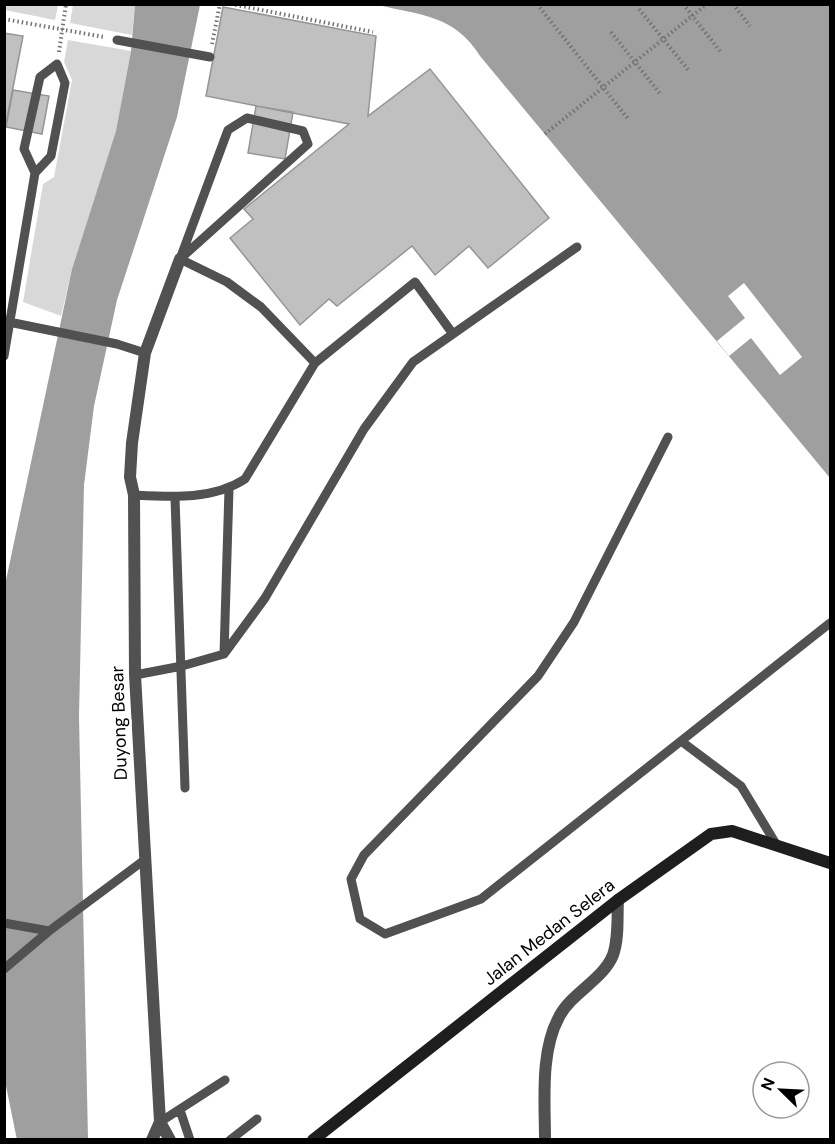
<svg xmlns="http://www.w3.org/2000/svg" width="835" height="1144" font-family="'DM Sans',sans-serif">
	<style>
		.green { fill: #d8d8d8 }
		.water { fill: #9f9f9f }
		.pier { fill: #fff }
		.building { fill: #c0c0c0; stroke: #959595; stroke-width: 1.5 }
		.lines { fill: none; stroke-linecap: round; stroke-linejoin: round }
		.path { stroke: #737373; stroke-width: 4; stroke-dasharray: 1.5 3; stroke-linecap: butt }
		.lane { stroke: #515151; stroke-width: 9 }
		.street { stroke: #515151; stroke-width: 12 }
		.secondary { stroke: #1e1e1e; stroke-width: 12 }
		.labels { text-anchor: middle; stroke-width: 5; stroke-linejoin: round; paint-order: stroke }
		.street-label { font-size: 18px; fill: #000; stroke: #fff }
	</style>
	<rect width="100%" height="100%" fill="#fff"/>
	<path class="green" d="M4 5 5 4 58 5 55 20 5 10Z
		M73 5H135L132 35 70 23Z
		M68 40 131 51 116 132 72 269 61 316 23 302 43 184 54 177 72 80 64 62Z"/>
	<path class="water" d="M135 5H200L177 117 117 300 94 406 84 485 79 717 88 1139 17 1140 4 1076 5 585 72 269 116 131 131 51Z
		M378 5H830V478L480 56C455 15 420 15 378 5Z"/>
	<path class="pier" d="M744 283 802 357 780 375 751 338 729 356 717 341 745 318 728 296Z"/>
	<path class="building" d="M223 7 376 36 368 116 430 69 549 218 488 268 469 246 435 275 412 246 337 306 329 299 300 325 230 238 253 219 244 209 349 124 206 96Z
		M4 33 23 36 4 134Z
		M13 90 49 96 42 134 6 127Z
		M256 106 293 112 285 159 248 153Z"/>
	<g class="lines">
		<path class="path" d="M231 4 373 32
			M537 4 629 120
			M683 4 720 51
			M733 4 750 26
			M639 9 690 72
			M4 19 104 37
			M611 32 661 95
			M212 44 220 4
			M59 52 66 4
			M545 134 707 4"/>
		<path class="lane" d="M117 40 210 57
			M247 118 303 131 308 144 180 259 228 130Z
			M180 259 227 282 261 307 315 363
			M4 321 117 344 145 353
			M4 356 35 173 51 156 65 83 57 64 40 77 24 149 35 173
			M668 437 574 622 538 676 364 855 351 879 360 919 385 934 481 899 681 741
			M134 495C171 497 213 500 245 479L315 363 415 282 453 334
			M175 498 185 788
			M224 654 229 489
			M135 675 182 666 224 654 265 598 364 429 413 362 577 247
			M776 844 741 786 681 741 830 623
			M4 923 49 931
			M4 969 49 931 143 861
			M180 1110 190 1140
			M160 1122 225 1080
			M230 1140 257 1119"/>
		<path class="street" d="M160 1122 170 1140
			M152 1140 160 1122 135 675 134 495 130 477 132 443 145 353 180 259
			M545 1140C545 1101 540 1052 559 1017 571 993 603 980 613 955 619 938 617 918 618 900"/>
		<path class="secondary" d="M313 1140 618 900 711 834 732 831 830 863"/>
	</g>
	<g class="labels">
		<g class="street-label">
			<text transform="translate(119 723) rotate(-92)" y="6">Duyong Besar</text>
			<text transform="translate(549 932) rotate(-38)" y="6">Jalan Medan Selera</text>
		</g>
	</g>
	<rect width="835" height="1144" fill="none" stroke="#000000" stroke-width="12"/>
	<g transform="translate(781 1090) rotate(294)"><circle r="28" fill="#ffffff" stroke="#999999" stroke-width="1.5"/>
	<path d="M0-4.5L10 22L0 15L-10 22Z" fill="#000000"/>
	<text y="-9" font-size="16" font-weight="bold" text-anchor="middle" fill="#000000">N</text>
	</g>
</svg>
